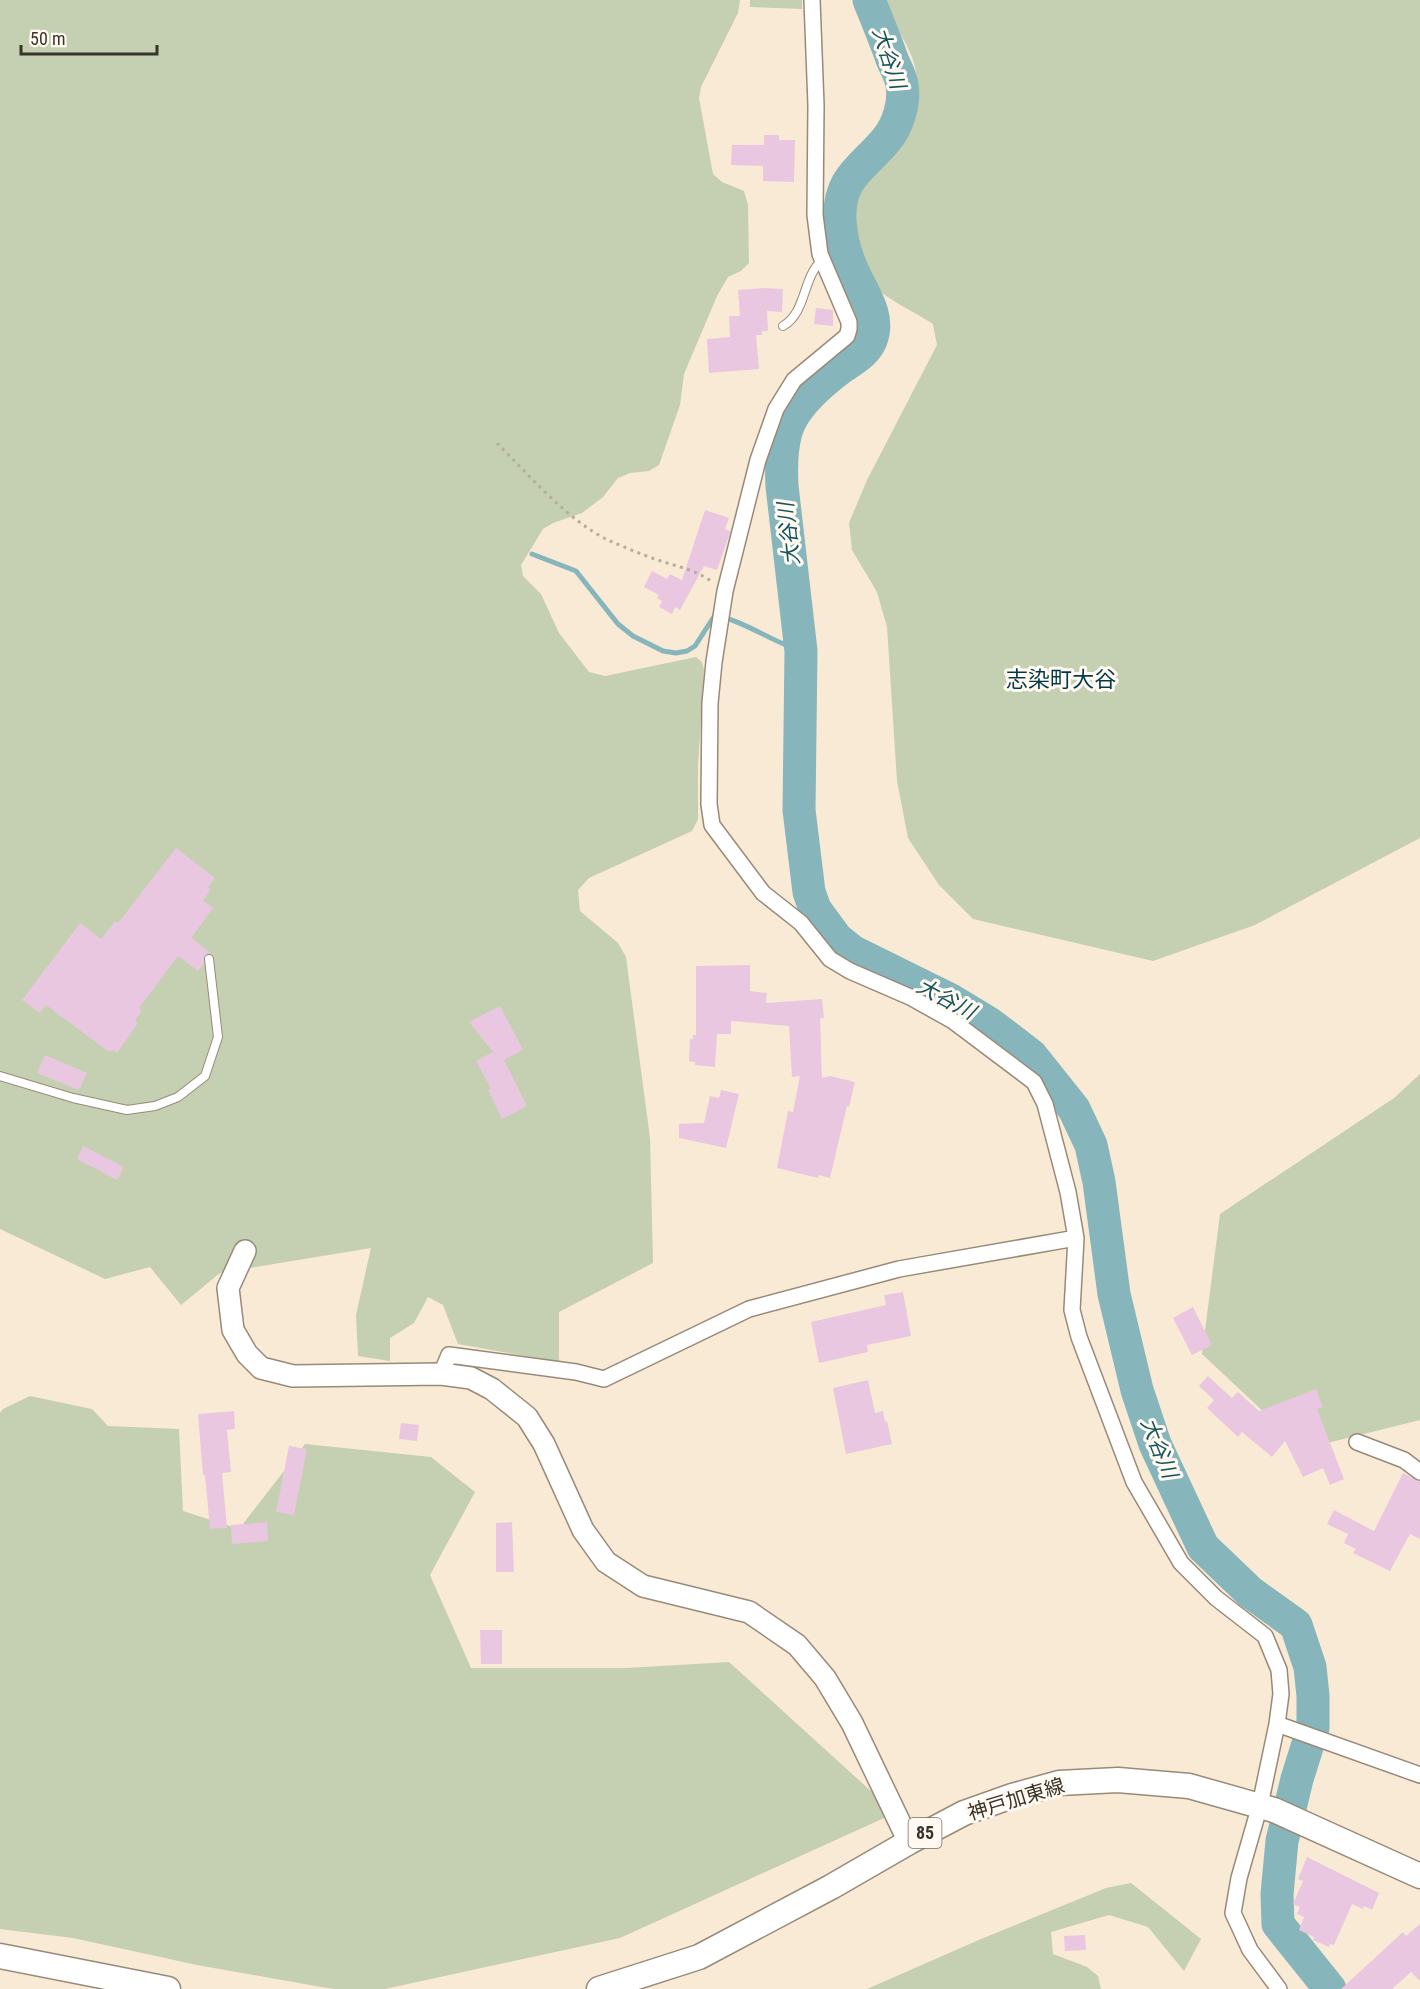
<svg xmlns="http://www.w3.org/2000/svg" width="1420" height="1989" font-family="'Roboto Condensed','Noto Sans JP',sans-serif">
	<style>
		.green { fill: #c5cfb2 }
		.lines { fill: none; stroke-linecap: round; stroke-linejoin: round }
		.stream { stroke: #86b6bb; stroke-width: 5 }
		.river { stroke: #86b6bb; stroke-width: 33 }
		.building { fill: #e9c7e1 }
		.lane-casing { stroke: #988a78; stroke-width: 10 }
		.street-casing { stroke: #988a78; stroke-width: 18 }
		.secondary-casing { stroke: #988a78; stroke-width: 24 }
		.primary-casing { stroke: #988a78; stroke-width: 27 }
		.path { stroke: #b8ad9d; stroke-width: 3; stroke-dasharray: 3 4.5; stroke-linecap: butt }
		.lane { stroke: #fff; stroke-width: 8 }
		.street { stroke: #fff; stroke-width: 15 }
		.secondary { stroke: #fff; stroke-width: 21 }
		.primary { stroke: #fff; stroke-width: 24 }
		.labels { text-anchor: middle; stroke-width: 6; stroke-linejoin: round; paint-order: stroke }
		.shield { fill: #fff9f1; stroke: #746e66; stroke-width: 1.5 }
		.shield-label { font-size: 18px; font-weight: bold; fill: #38332b }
		.street-label { font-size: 20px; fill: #38332b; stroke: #fff9f1 }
		.water-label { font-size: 21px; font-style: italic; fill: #13575d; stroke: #fff9f1 }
		.quarter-label { font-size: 22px; fill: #003a4a; stroke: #fff9f1 }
	</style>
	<rect width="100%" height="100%" fill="#f9ead6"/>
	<path class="green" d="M0 0H740L738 13 701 87 699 98 713 174 722 182 744 191 748 205 749 263 741 271 728 277 717 296 684 374 680 405 659 465 649 471 630 473 618 478 603 497 582 513 553 523 543 529 521 565 523 576 541 594 559 633 589 672 605 676 696 657 702 662 704 670 698 766V819L692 831 589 878 578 890 580 911 618 943 626 957 650 1138 653 1263 559 1312V1362L458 1344 443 1305 428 1297 414 1323 390 1338V1361L358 1356 356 1315 371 1248 220 1273 181 1305 150 1267 105 1279 0 1229Z
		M750 0H802V9L750 7Z
		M881 0H1420V838L1255 925 1153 961 973 919 939 885 908 838 897 781 887 627 877 592 852 550 849 523 867 480 937 345 933 324C914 312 893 302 875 288 867 282 862 269 859 261 846 229 843 203 866 175 874 164 887 157 896 147 908 135 915 113 917 97 921 54 898 35 881 0Z
		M1420 1074V1420L1303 1449 1202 1354 1220 1214 1394 1098Z
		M30 1396 92 1409 108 1426 179 1429 183 1511 239 1529 305 1444 431 1457 475 1492 430 1575 471 1668H626L729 1662 895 1813 620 1938 385 1989H335L321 1987 197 1965 73 1938 0 1929V1413L3 1409Z
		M1131 1883 1201 1939 1184 1971 1148 1927 1109 1915 1051 1932 1053 1954 1087 1967 1098 1976 1101 1989H867L981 1939 1106 1888Z"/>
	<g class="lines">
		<path class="stream" d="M532 554 576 571 618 624 633 636 663 651 676 653 687 651 695 646 715 615C746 622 771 641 801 651"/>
		<path class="river" d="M869 0C877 20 885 39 892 59 895 67 901 76 902 85 905 103 898 126 886 140 863 168 838 177 840 220 841 235 844 250 850 264 858 288 882 313 871 340 866 353 852 360 841 368 821 383 793 407 786 432 781 450 781 468 782 486L801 651 799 810 809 892 815 909 837 939 852 951 951 1000 989 1023 1031 1055 1074 1109 1091 1145 1099 1182 1114 1294 1137 1390 1155 1444 1203 1547 1250 1592 1296 1625 1310 1667 1313 1696V1728L1297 1779 1282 1841 1277 1894 1278 1924 1330 1989"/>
	</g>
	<path class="building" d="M764 135H779V140H795L794 182 763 181V166L731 165 732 145H764Z
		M764 288 783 289 782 312 767 311 768 331H762V335H756L759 369 709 373 707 339 730 337 729 316H740L738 290Z
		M816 308 833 310V326L814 324Z
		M705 510 729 518 725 529 730 531V533L717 570 704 566 680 610 675 607 672 614 659 607 662 601 657 598 659 595 644 587 652 571 667 579 670 574 682 580Z
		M176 848 215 878 208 887 211 889 203 901 213 908 191 938 211 953H208L204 956V964L198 971 178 956 139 1008 142 1011 135 1020 138 1023 117 1053 113 1050 109 1052 46 1005 40 1013 22 1000 80 923 101 939 115 921 118 923Z
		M750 965V991L767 993 766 1003 822 999 824 1018H820L822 1078 830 1076 855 1082 849 1107 847 1106 830 1178 819 1175 818 1178 777 1168 788 1111 793 1112 800 1076 792 1077 789 1026 731 1021V1034H717L715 1067 695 1065V1062L689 1061 690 1039H693V1035H696V966Z
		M500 1006 523 1050 504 1060 527 1106 502 1119 488 1090 491 1089 476 1061 493 1052 469 1022Z
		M45 1055 87 1073 79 1090 37 1073Z
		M721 1090 739 1094 726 1148 679 1138V1124L704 1123 710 1096 719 1098Z
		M83 1146 124 1167 117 1180 77 1159Z
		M903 1292 911 1336 867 1345 868 1352 819 1363 811 1322 886 1305 884 1295Z
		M1193 1307 1212 1345 1192 1355 1173 1318Z
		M1208 1376 1232 1398 1238 1392 1259 1411 1316 1389 1323 1407 1317 1409 1344 1479 1330 1485 1323 1468 1303 1477 1285 1441 1272 1457 1242 1432 1238 1437 1207 1408 1214 1400 1199 1386Z
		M868 1380 875 1413 883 1411 885 1422 887 1421 892 1444 846 1454 833 1388Z
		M234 1411 235 1429 227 1430 231 1472 222 1473 227 1528 210 1529 205 1475H203L198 1414Z
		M401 1423 419 1425 417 1441 399 1439Z
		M289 1446 307 1449 294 1515 276 1512Z
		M1403 1473 1420 1482V1539L1410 1534 1390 1571 1353 1553 1356 1549 1344 1543 1348 1534 1327 1524 1334 1510 1374 1531Z
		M267 1522 268 1541 232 1544 231 1525Z
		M512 1522 514 1572H496V1523Z
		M480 1630H502V1664H481Z
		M1307 1857 1379 1893 1372 1910 1364 1906 1363 1909 1352 1904 1334 1945 1330 1944 1329 1947 1313 1940 1314 1937 1299 1930 1304 1917 1297 1914 1300 1907 1293 1904 1303 1881 1298 1879Z
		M1420 1924V1981L1411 1972 1392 1989H1341L1403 1932 1406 1936Z
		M1085 1935 1086 1950 1065 1951 1064 1936Z"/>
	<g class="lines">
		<defs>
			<path id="lane" d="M783 326C807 312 802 278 822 260
				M0 1076 73 1098 127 1110 155 1106 178 1097 205 1076 218 1037 209 959"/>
			<path id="street" d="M812 0 816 105 815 215 820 254 849 322V329L847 336 794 380 776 409 758 460 725 591 714 662 710 703 709 804 712 825 763 893 801 923 830 959 850 971 910 997 953 1021 1034 1082 1045 1104 1068 1192 1076 1238 1072 1310 1079 1337 1134 1482 1181 1563 1216 1598 1265 1636 1279 1670 1281 1694 1277 1724 1260 1805 1239 1878 1233 1913 1250 1950 1279 1989
				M441 1374 449 1355 576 1372 604 1379 749 1309 899 1269 1076 1238
				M1357 1442 1404 1460 1420 1472
				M1277 1724 1420 1775"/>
			<path id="secondary" d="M245 1251 228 1288 233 1330 247 1354 261 1368 293 1376 441 1374 471 1378 492 1389 527 1417 544 1444 583 1530 606 1562 643 1586 749 1612 797 1645 825 1678 852 1723 909 1842"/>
			<path id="primary" d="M0 1956 168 1989
				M599 1989 699 1957 831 1887 909 1842 964 1813 1012 1796 1059 1783 1118 1780 1189 1786 1274 1810 1420 1876"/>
		</defs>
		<use href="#lane" class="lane-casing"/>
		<use href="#street" class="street-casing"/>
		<use href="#secondary" class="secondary-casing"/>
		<use href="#primary" class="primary-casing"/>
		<path class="path" d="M497 443C529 475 567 520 608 540 626 548 645 556 664 562 680 567 697 571 711 581"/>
		<use href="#lane" class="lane"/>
		<use href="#street" class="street"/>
		<use href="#secondary" class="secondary"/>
		<use href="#primary" class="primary"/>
	</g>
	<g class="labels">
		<rect class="shield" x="908.5" y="1818" width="33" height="30" rx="4.5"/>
		<g class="shield-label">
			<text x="925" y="1839">85</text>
		</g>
		<g class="street-label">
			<text transform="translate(1016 1799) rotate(-17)" y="7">神戸加東線</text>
		</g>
		<g class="water-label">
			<text transform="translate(889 58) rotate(72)" y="7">大谷川</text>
			<text transform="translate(789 534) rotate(-96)" y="7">大谷川</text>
			<text transform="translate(946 999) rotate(28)" y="7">大谷川</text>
			<text transform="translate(1159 1448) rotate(68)" y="7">大谷川</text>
		</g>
		<g class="quarter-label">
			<text x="1061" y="687">志染町大谷</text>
		</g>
	</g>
	<path d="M21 45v9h136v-9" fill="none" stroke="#38332b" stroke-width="3"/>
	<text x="30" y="45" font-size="18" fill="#38332b" stroke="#fff9f1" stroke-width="4.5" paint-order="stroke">50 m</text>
</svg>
